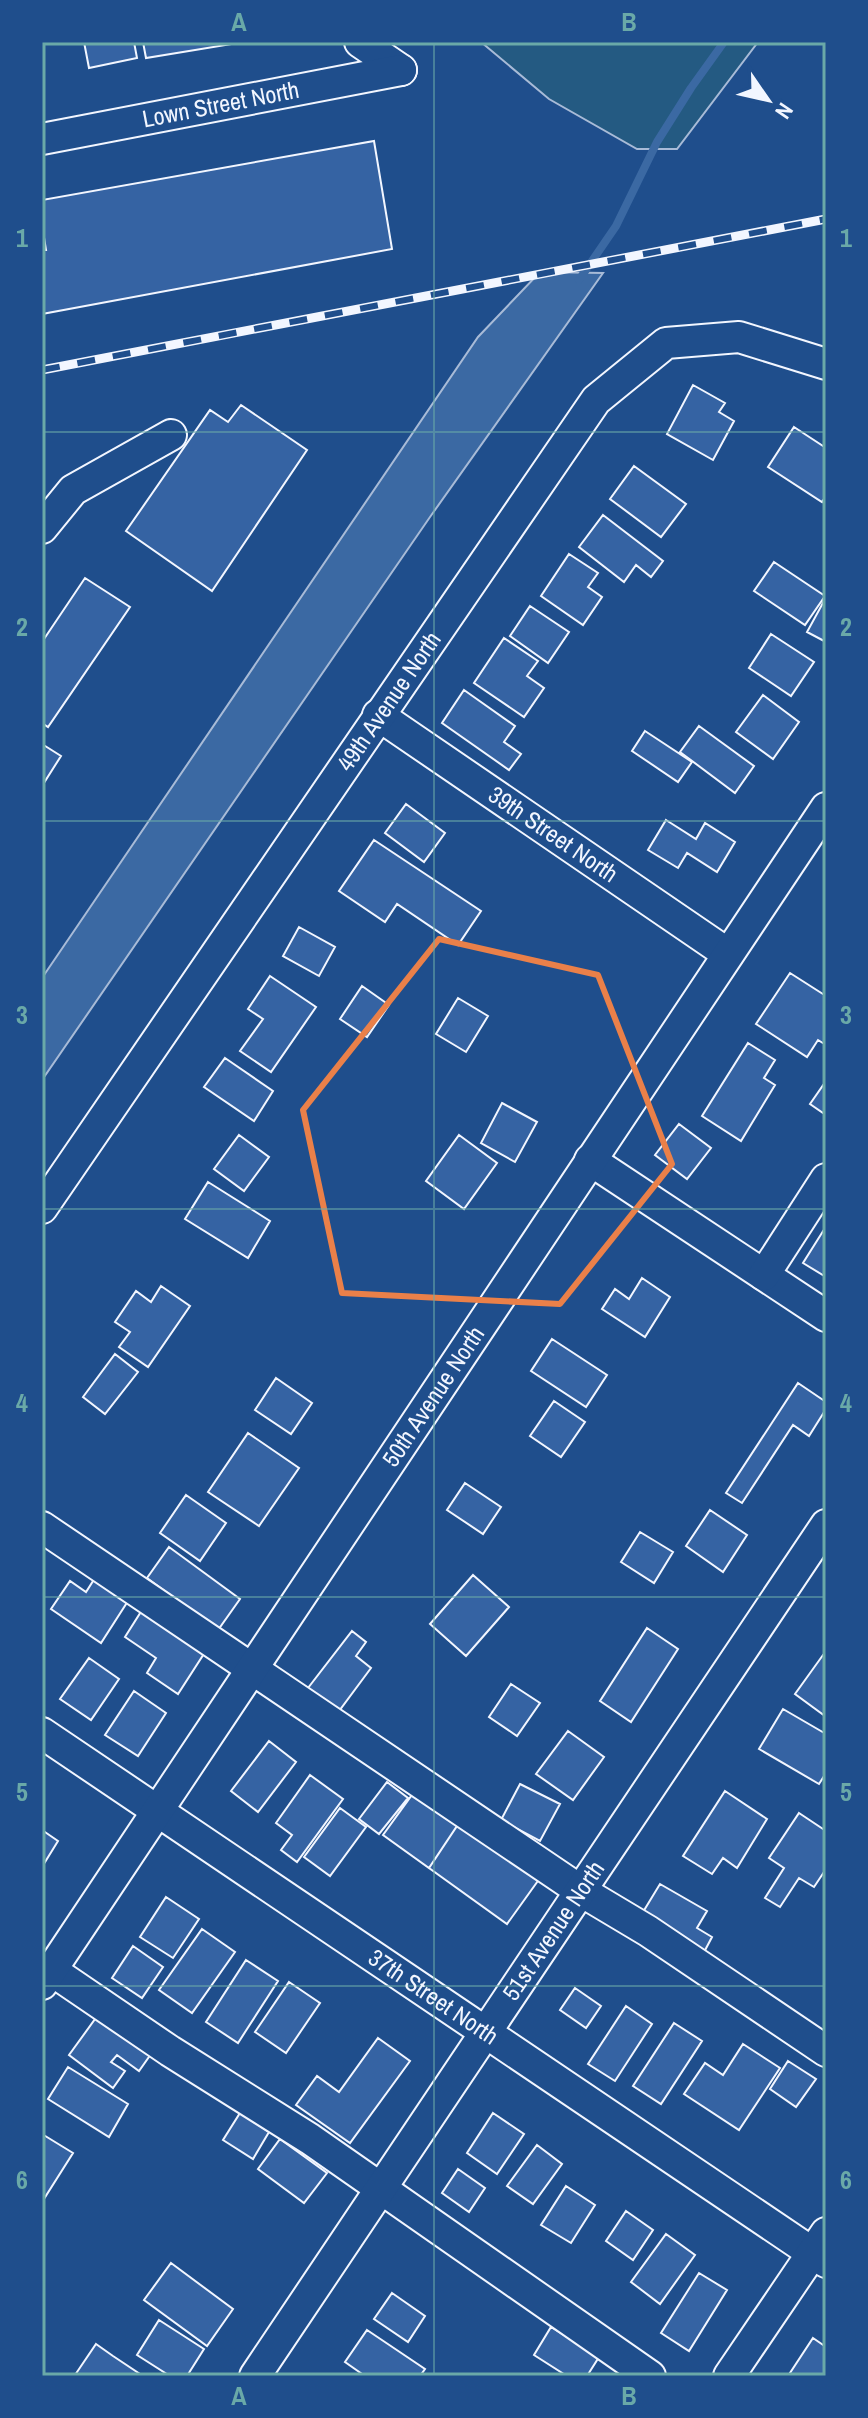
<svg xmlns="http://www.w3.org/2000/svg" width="868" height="2418" font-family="'Archivo Narrow',sans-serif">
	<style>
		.green { fill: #245a82; stroke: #a8bbd7; stroke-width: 2 }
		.water { fill: #3b69a3; stroke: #a8bbd7; stroke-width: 2 }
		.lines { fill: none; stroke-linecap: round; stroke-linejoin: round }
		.stream { stroke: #3b69a3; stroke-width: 8 }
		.building { fill: #3563a3; stroke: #f2f6ff; stroke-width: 2 }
		.minor-casing { stroke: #f2f6ff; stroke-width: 34 }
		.minor { stroke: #1f4e8c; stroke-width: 30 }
		.rail-casing { stroke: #f2f6ff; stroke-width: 9 }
		.rail { stroke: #1f4e8c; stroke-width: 6; stroke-dasharray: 18; stroke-linecap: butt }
		.marked { fill: none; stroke: #ea8049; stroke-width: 6; stroke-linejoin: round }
		.grid { fill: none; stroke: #6aa9a8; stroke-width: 2; stroke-opacity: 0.55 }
		.labels { text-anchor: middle; stroke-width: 6; stroke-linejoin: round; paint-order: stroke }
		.street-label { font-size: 24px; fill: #f2f6ff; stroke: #1f4e8c }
		.neatline { fill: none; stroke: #6aa9a8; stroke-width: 3 }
		.grid-label { font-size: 26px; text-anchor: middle; font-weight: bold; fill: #6aa9a8 }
	</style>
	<rect width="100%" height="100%" fill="#1f4e8c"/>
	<path class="green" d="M481 42H758L677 149H637L549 99Z"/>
	<path class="water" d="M540 272 603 273 430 517 42 1080V978L478 337Z"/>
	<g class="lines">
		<path class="stream" d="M579 280 616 226 657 142 691 88 724 42"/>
	</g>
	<path class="building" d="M84 42H134L137 58 89 68Z
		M143 42H232V44L146 58Z
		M374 141 392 249 42 314V250H46L42 225V200Z
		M693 385 725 403 719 412 734 421 713 460 667 434Z
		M241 405 307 450 212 591 126 531 210 410 228 422Z
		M794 427 826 448V496L822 502 768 467Z
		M634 466 686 504 661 537 610 499Z
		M603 515 663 561 651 577 636 565 624 582 579 547Z
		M569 554 598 573 588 587 602 597 583 625 541 596Z
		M774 562 825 596 805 625 754 591Z
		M85 578 130 607 48 727 42 723V642Z
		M824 601H826V642L807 632Z
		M530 606 569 632 548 663 510 636Z
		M771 634 814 662 791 696 749 668Z
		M504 638 538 661 527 676 544 688 524 717 474 683Z
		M464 690 515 726 504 742 521 754 509 770 442 723Z
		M763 695 799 722 773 759 736 732Z
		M699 726 754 766 735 793 680 752Z
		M645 731 692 762 678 782 632 751Z
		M42 744 61 756 42 786Z
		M406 804 445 833 424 862 385 833Z
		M666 820 696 839 705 823 735 842 717 872 687 853 678 868 648 850Z
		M374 840 481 911 458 945 397 904 385 922 339 891Z
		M299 927 335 947 319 976 283 956Z
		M790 973 826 996V1045L818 1040 807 1057 756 1024Z
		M270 976 316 1007 271 1072 240 1051 263 1019 248 1009Z
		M362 986 389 1005 367 1037 340 1019Z
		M458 998 488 1016 466 1052 436 1034Z
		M748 1043 775 1060 764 1078 775 1085 741 1141 702 1116Z
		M225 1058 273 1091 254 1121 204 1087Z
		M826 1081V1115L810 1104Z
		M502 1103 537 1122 515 1162 481 1143Z
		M679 1124 711 1148 687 1179 655 1155Z
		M239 1135 269 1157 244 1191 214 1169Z
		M459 1135 497 1163 464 1209 426 1181Z
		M208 1182 270 1221 248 1258 185 1219Z
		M825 1228 826 1229V1277L803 1263Z
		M642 1278 670 1297 645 1337 602 1309 615 1289 629 1299Z
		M161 1286 190 1306 148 1367 119 1347 130 1332 115 1322 136 1291 151 1302Z
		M552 1339 607 1375 586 1407 531 1371Z
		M115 1354 138 1372 105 1414 83 1397Z
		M276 1378 312 1403 291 1434 255 1410Z
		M798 1383 826 1402V1409L809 1436 793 1425 742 1503 726 1493Z
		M554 1401 585 1422 561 1457 530 1436Z
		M248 1433 299 1468 259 1526 208 1492Z
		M465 1483 501 1507 483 1534 447 1510Z
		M186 1495 226 1523 200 1561 160 1533Z
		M710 1510 747 1535 723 1572 686 1546Z
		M640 1532 673 1552 654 1583 621 1562Z
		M169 1547 240 1599 218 1630 147 1578Z
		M473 1575 509 1607 466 1656 430 1624Z
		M95 1578 128 1601 101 1643 51 1609 70 1581 86 1592Z
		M144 1607 207 1649 178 1694 147 1673 156 1658 125 1637Z
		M647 1628 678 1649 631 1722 600 1701Z
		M352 1631 366 1642 356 1656 371 1668 339 1711 308 1688Z
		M823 1655 826 1657 825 1716 795 1694Z
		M89 1658 119 1679 91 1720 60 1699Z
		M511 1684 540 1703 517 1736 489 1717Z
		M134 1691 166 1713 138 1756 105 1735Z
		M783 1709 826 1734V1773L819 1784 759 1749Z
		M568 1731 604 1757 573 1800 536 1774Z
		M269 1741 296 1762 258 1812 231 1791Z
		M310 1775 343 1799 297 1862 281 1850 292 1835 276 1823Z
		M387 1782 408 1798 379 1834 359 1819Z
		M520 1784 560 1804 540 1841 501 1820Z
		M417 1788 461 1820 429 1868 383 1835Z
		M725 1791 767 1819 737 1868 723 1858 712 1874 683 1856Z
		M340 1808 366 1827 330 1876 304 1857Z
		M799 1813 826 1831V1869L814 1887 799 1878 780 1907 765 1898 784 1868 769 1858Z
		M461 1820 540 1878 507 1924 429 1868Z
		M42 1830 58 1841 42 1867Z
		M660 1884 707 1911 697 1928 712 1937 703 1954 640 1917Z
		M166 1897 199 1919 173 1958 140 1937Z
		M202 1929 235 1952 192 2013 159 1990Z
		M133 1946 163 1967 142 1998 112 1978Z
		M246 1960 278 1981 238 2043 206 2022Z
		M289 1982 320 2003 286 2053 255 2032Z
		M575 1988 601 2006 586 2028 560 2010Z
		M626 2006 652 2024 615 2081 588 2064Z
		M98 2015 151 2054 139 2071 117 2055 111 2062 125 2071 113 2088 69 2055Z
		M674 2023 702 2041 661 2104 633 2086Z
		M378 2038 410 2061 350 2143 296 2105 317 2076 339 2092Z
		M743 2044 780 2068 739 2130 684 2094 705 2063 723 2075Z
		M788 2061 816 2079 796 2107 770 2089Z
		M68 2067 128 2104 109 2137 48 2099Z
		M240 2113 269 2132 253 2159 223 2140Z
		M493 2113 524 2134 497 2174 467 2153Z
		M42 2134 73 2153 42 2202Z
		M280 2139 327 2173 304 2203 258 2169Z
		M537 2145 562 2164 533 2204 507 2186Z
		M458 2169 485 2188 469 2212 442 2193Z
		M566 2186 595 2205 571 2243 541 2225Z
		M626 2211 653 2230 633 2260 606 2241Z
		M666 2234 695 2255 660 2304 631 2282Z
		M171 2263 233 2309 207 2346 144 2300Z
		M699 2273 727 2290 689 2351 661 2333Z
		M392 2293 425 2316 408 2342 374 2319Z
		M159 2320 204 2349 187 2376H170L137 2355Z
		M551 2327 599 2357 587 2376H567L534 2355Z
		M367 2330 425 2369 420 2376H365L345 2362Z
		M813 2338 826 2347V2376H788Z
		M96 2344 113 2356 143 2376H77L75 2375Z"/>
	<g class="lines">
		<defs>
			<g id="minor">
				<path d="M360 42 401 70"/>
				<path id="s1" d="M42 139 401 70"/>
				<path d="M42 528 73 490 171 435"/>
				<path id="s2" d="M378 715 728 954"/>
				<path d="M590 1160 826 1316"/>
				<path id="s3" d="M42 1208 596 400 666 343 739 337 826 364"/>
				<path d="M764 1275 826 1179"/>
				<path d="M42 1527 581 1891 648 1931 826 2051"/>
				<path id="s4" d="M42 1733 826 2262"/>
				<path d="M51 1970 170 2051 310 2139 650 2376"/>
				<path id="s5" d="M42 1984 826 808"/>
				<path id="s6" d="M255 2376 826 1525"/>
				<path d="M729 2376 826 2233"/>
			</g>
		</defs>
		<use href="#minor" class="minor-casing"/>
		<use href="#minor" class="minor"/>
		<defs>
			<path id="rail" d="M42 370 826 219"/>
		</defs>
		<use href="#rail" class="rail-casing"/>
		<use href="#rail" class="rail"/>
	</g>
	<path class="marked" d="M439 939 598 975 672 1164 560 1304 342 1293 303 1110Z"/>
	<path class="grid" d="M434 42V2376M42 432H826M42 821H826M42 1209H826M42 1597H826M42 1986H826"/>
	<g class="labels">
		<g class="street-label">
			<text dy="8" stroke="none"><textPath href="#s1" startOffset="182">Lown Street North</textPath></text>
			<text dy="8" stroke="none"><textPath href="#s3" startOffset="614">49th Avenue North</textPath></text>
			<text dy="8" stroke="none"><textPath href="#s2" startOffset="212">39th Street North</textPath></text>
			<text dy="8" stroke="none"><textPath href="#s5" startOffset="706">50th Avenue North</textPath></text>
			<text dy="8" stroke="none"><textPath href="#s6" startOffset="536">51st Avenue North</textPath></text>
			<text dy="8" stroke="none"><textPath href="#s4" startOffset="472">37th Street North</textPath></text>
		</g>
	</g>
	<rect width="868" height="2418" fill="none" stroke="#1f4e8c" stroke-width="88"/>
	<g transform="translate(768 100) rotate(124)" stroke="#1f4e8c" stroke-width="6" paint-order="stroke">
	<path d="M0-6L14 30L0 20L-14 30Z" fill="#f2f6ff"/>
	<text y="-12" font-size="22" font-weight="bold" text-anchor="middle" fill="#f2f6ff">N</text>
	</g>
	<rect x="44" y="44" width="780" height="2330" class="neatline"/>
	<g class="grid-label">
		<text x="239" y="31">A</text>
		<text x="629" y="31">B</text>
		<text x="22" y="247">1</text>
		<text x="846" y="247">1</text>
		<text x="22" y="636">2</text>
		<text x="846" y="636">2</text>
		<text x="22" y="1024">3</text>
		<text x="846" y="1024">3</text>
		<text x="22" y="1412">4</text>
		<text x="846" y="1412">4</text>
		<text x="22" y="1801">5</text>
		<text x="846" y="1801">5</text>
		<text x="22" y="2189">6</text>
		<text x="846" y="2189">6</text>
		<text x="239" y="2405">A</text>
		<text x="629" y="2405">B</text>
	</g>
</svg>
